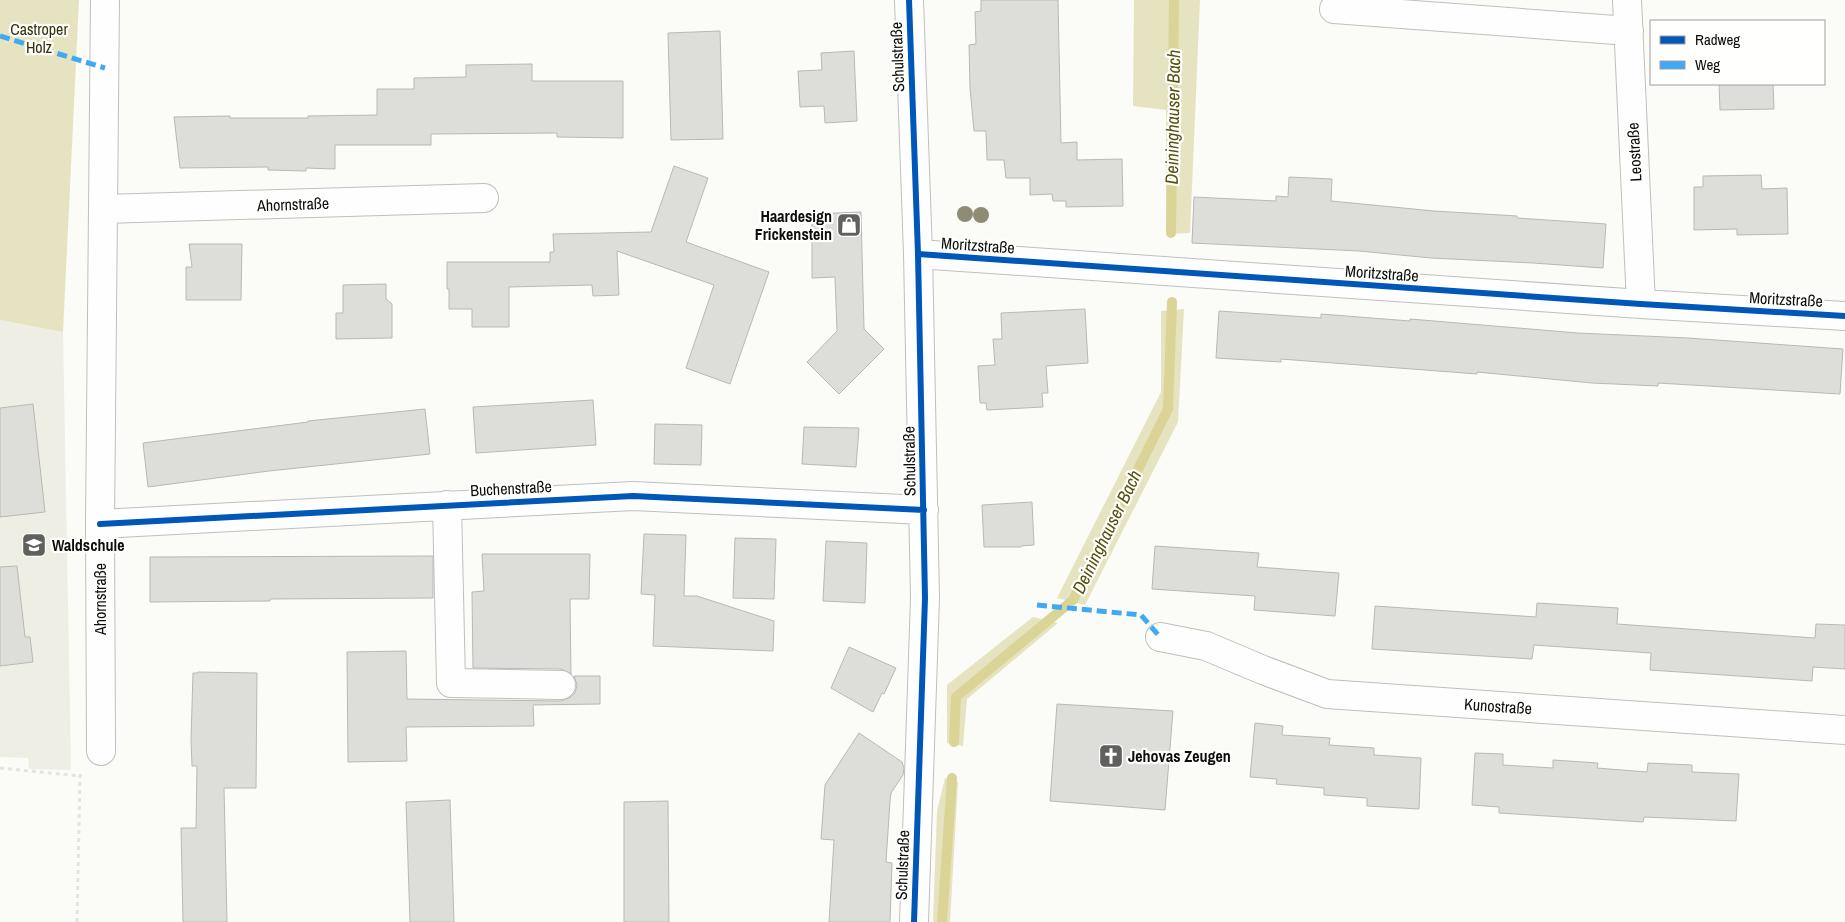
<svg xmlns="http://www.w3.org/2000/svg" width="1845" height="922" font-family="'Archivo Narrow',sans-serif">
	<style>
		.built { fill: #efeee5 }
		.green { fill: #e6e3c1 }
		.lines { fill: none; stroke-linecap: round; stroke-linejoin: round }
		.stream { stroke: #dad497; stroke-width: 10 }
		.building { fill: #ddddda; stroke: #b8b8b6 }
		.minor-casing { stroke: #bfbfbd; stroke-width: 30 }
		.path { stroke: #e3e3e3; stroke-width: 3; stroke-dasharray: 4 4; stroke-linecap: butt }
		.minor { stroke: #fefefe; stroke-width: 28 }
		.quiet { stroke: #3fa9f5; stroke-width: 5; stroke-dasharray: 10 5; stroke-linecap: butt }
		.cycleway-casing { stroke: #fffffe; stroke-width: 9 }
		.cycleway { stroke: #0057b8; stroke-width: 6 }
		.tree { fill: #8e8c75 }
		.labels { text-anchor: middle; stroke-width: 4.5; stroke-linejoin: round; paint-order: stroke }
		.park-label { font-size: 16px; fill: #34310b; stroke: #fffffe }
		.street-label { font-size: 16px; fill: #0d0d0b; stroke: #fffffe }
		.poi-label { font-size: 16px; font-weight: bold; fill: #0d0d0b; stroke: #fffffe; text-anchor: start }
		.water-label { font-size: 18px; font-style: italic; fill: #57510f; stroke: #fffffe }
	</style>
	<rect width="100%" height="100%" fill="#fbfbf7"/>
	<path class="built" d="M0 320 63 332 71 770 29 769 28 758 0 757Z"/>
	<path class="green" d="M0 0H79L63 332 0 320Z
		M1134 0H1200L1190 233 1166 234V110L1133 106Z
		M1184 309 1178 422 1085 605 1057 598 1161 392V311Z
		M1033 617 1058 623 967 699 963 746 947 743V685Z
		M945 778 958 782 950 922H933L937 811Z"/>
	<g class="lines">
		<path class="stream" d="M1171 233 1174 0
			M954 742 956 697 1073 600 1168 409 1172 302
			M942 922 952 778"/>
	</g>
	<path class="building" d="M981 0H1058L1061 143 1077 142V160L1122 159 1123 206 1066 207V201H1053L1052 194 1030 195V178H1006L1004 160H987L986 131H974L970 88 969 45 976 44 975 12 981 11Z
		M720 31 723 139 671 140 668 33Z
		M854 51 857 121 825 123 824 106 800 107 798 71 822 70 821 53Z
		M532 64V81H623V138L557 137V133L431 134V145H335V169L306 168V171L268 170V167L180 168 174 117 230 116V118H308V116L377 115V89H414V78L466 77V65Z
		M1719 84H1773L1774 109 1720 110Z
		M674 166 708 178 686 242 769 272 730 384 686 368 714 285 617 251 619 295 593 296 592 285 509 287V327H472V309H449V289H447V262H550V252H554L553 234 651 232Z
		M1761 175 1762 189 1787 188 1788 234 1737 235V229L1694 230V187H1703V176Z
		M1289 177 1332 179 1331 201 1434 211 1517 216V218L1606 224 1603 268 1533 263 1431 258 1359 251 1192 243 1194 197 1276 201V196L1288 197Z
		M861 212 864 329 884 349 839 394 807 362 837 331 835 277 812 278V214Z
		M189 244H242L241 300H186V267H192Z
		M386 284V299L392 304V338L336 339V313H343V285Z
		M1085 309 1088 363 1046 366 1048 393H1042L1043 407 987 410 986 403H980L978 366 995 365 993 339H1002L1001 313Z
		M1219 311 1321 318V314L1410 321V319L1578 333 1688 338 1843 349 1840 394 1658 383V386L1592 383 1477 372V374L1281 359V362L1216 358Z
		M593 400 596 445 476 453 473 407Z
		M33 404 45 512 0 517V408Z
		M425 409 430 454 269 471 148 487 143 443 308 422V421Z
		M655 424 702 425 701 465 654 464Z
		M804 427 859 428 856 467 802 464Z
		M1032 502 1034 545 1021 546V547H984L982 505Z
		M644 534 686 535 684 596H697L774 621 773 651 653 646 655 595 641 594Z
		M735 538 776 539 774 599 733 598Z
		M826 541 867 543 865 603 823 601Z
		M1155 546 1259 553 1257 567 1339 573 1335 616 1254 610 1255 596 1152 589Z
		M482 554H590L589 599H570L571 674 561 669 473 668 472 592 484 591Z
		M433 556V598L270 599V601L150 602V557Z
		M17 566 25 637H30L33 662 0 666V567Z
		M1537 603 1618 608 1617 624 1815 638 1816 624 1845 625V669L1813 667 1812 681 1650 670 1651 653 1534 645 1532 659 1372 649 1375 606 1536 617Z
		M849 647 896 668 884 694 882 693 873 712 831 688Z
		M406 651 407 699 561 701 569 698 575 693 577 685 574 676H600V704L533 705 534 726 406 727 407 761 348 762 347 652Z
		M198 672 257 673 256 788H224L227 922H183L181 828H196L197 766H192L191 740 193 673H198Z
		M1057 704 1173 711 1165 810 1050 801Z
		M1255 723 1283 726 1282 735 1330 738 1329 745 1374 748V755L1421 758 1419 809 1367 806V798L1324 795V788L1276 784 1277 779 1250 777Z
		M859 733 902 762 904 768 903 775 891 793 890 801 886 862 892 863 890 922H829L834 840 821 839 825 785Z
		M1475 753 1503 754V765L1553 768V760L1598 763 1597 768 1647 772 1648 763 1692 765V772L1739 774 1736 821 1644 817 1643 822 1499 813V807L1472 805Z
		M450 800 454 922H410L406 802Z
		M668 801 669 922H624V802Z"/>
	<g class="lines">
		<defs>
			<path id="minor" d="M909 0 918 254 925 598 914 922
				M1627 0 1641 304
				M1334 9 1629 31
				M103 209 484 198
				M918 254 1641 304 1845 316
				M447 505 451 683 561 685
				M100 524 633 496 924 510
				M1160 637 1206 646 1263 670 1327 694 1845 730
				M101 751 100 524 105 0"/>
		</defs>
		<use href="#minor" class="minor-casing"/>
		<path class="path" d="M0 768 80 776
			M77 922 80 776 83 772"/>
		<use href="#minor" class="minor"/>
		<path class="quiet" d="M0 36 105 68
			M1037 605 1141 615 1160 637"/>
		<defs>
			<path id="cycleway" d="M909 0 918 254 925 598 914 922
				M918 254 1641 304 1845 316
				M100 524 633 496 924 510"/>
		</defs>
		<use href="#cycleway" class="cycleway-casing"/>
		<use href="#cycleway" class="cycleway"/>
	</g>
	<g class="tree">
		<circle cx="965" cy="214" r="8"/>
		<circle cx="981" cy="215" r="8"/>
	</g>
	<defs>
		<symbol id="shop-square" viewBox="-11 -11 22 22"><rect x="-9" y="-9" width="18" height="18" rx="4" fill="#60605e" stroke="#fffffe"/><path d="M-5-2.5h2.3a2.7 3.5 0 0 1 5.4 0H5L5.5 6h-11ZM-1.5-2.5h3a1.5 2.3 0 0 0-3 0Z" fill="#fff"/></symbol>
		<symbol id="school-square" viewBox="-11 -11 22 22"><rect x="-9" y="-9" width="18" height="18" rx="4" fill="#60605e" stroke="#fffffe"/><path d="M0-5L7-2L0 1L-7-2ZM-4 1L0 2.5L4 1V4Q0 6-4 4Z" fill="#fff"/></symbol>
		<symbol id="church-square" viewBox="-11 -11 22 22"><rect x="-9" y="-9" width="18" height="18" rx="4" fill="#60605e" stroke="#fffffe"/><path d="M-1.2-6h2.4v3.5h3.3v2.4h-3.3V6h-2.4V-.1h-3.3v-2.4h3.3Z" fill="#fff"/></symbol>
	</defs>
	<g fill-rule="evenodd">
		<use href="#shop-square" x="835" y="211" width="28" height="28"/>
		<use href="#school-square" x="20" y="531" width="28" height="28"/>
		<use href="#church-square" x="1097" y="742" width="28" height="28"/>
	</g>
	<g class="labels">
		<g class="park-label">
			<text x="39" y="35">Castroper<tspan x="39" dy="18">Holz</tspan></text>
		</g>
		<g class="street-label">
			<text transform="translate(897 57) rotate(-92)" y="6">Schulstraße</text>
			<text transform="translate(1634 152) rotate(-93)" y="6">Leostraße</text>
			<text transform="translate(293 204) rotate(-2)" y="6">Ahornstraße</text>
			<text transform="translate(978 245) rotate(4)" y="6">Moritzstraße</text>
			<text transform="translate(1382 273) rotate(4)" y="6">Moritzstraße</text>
			<text transform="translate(1786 299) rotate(3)" y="6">Moritzstraße</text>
			<text transform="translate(909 461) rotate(-91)" y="6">Schulstraße</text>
			<text transform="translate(511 488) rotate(-3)" y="6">Buchenstraße</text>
			<text transform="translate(100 599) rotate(-90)" y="6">Ahornstraße</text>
			<text transform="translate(1498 706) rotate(4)" y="6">Kunostraße</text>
			<text transform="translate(902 865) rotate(-88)" y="6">Schulstraße</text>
		</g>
		<g class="poi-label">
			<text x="832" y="222" text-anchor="end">Haardesign<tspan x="832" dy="18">Frickenstein</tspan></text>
			<text x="52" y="551">Waldschule</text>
			<text x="1128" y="762">Jehovas Zeugen</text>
		</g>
		<g class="water-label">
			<text transform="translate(1173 117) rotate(-89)" y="6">Deininghauser Bach</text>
			<text transform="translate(1107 532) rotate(-64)" y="6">Deininghauser Bach</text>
		</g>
	</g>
	<rect x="1650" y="20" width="175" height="65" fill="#fffffe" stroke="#9e9e9d"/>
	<rect x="1660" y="36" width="25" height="8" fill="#0057b8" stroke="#9e9e9d"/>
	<text x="1695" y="45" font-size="15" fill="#0d0d0b">Radweg</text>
	<rect x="1660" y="61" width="25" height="8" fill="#3fa9f5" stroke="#9e9e9d"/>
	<text x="1695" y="70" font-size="15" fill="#0d0d0b">Weg</text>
</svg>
